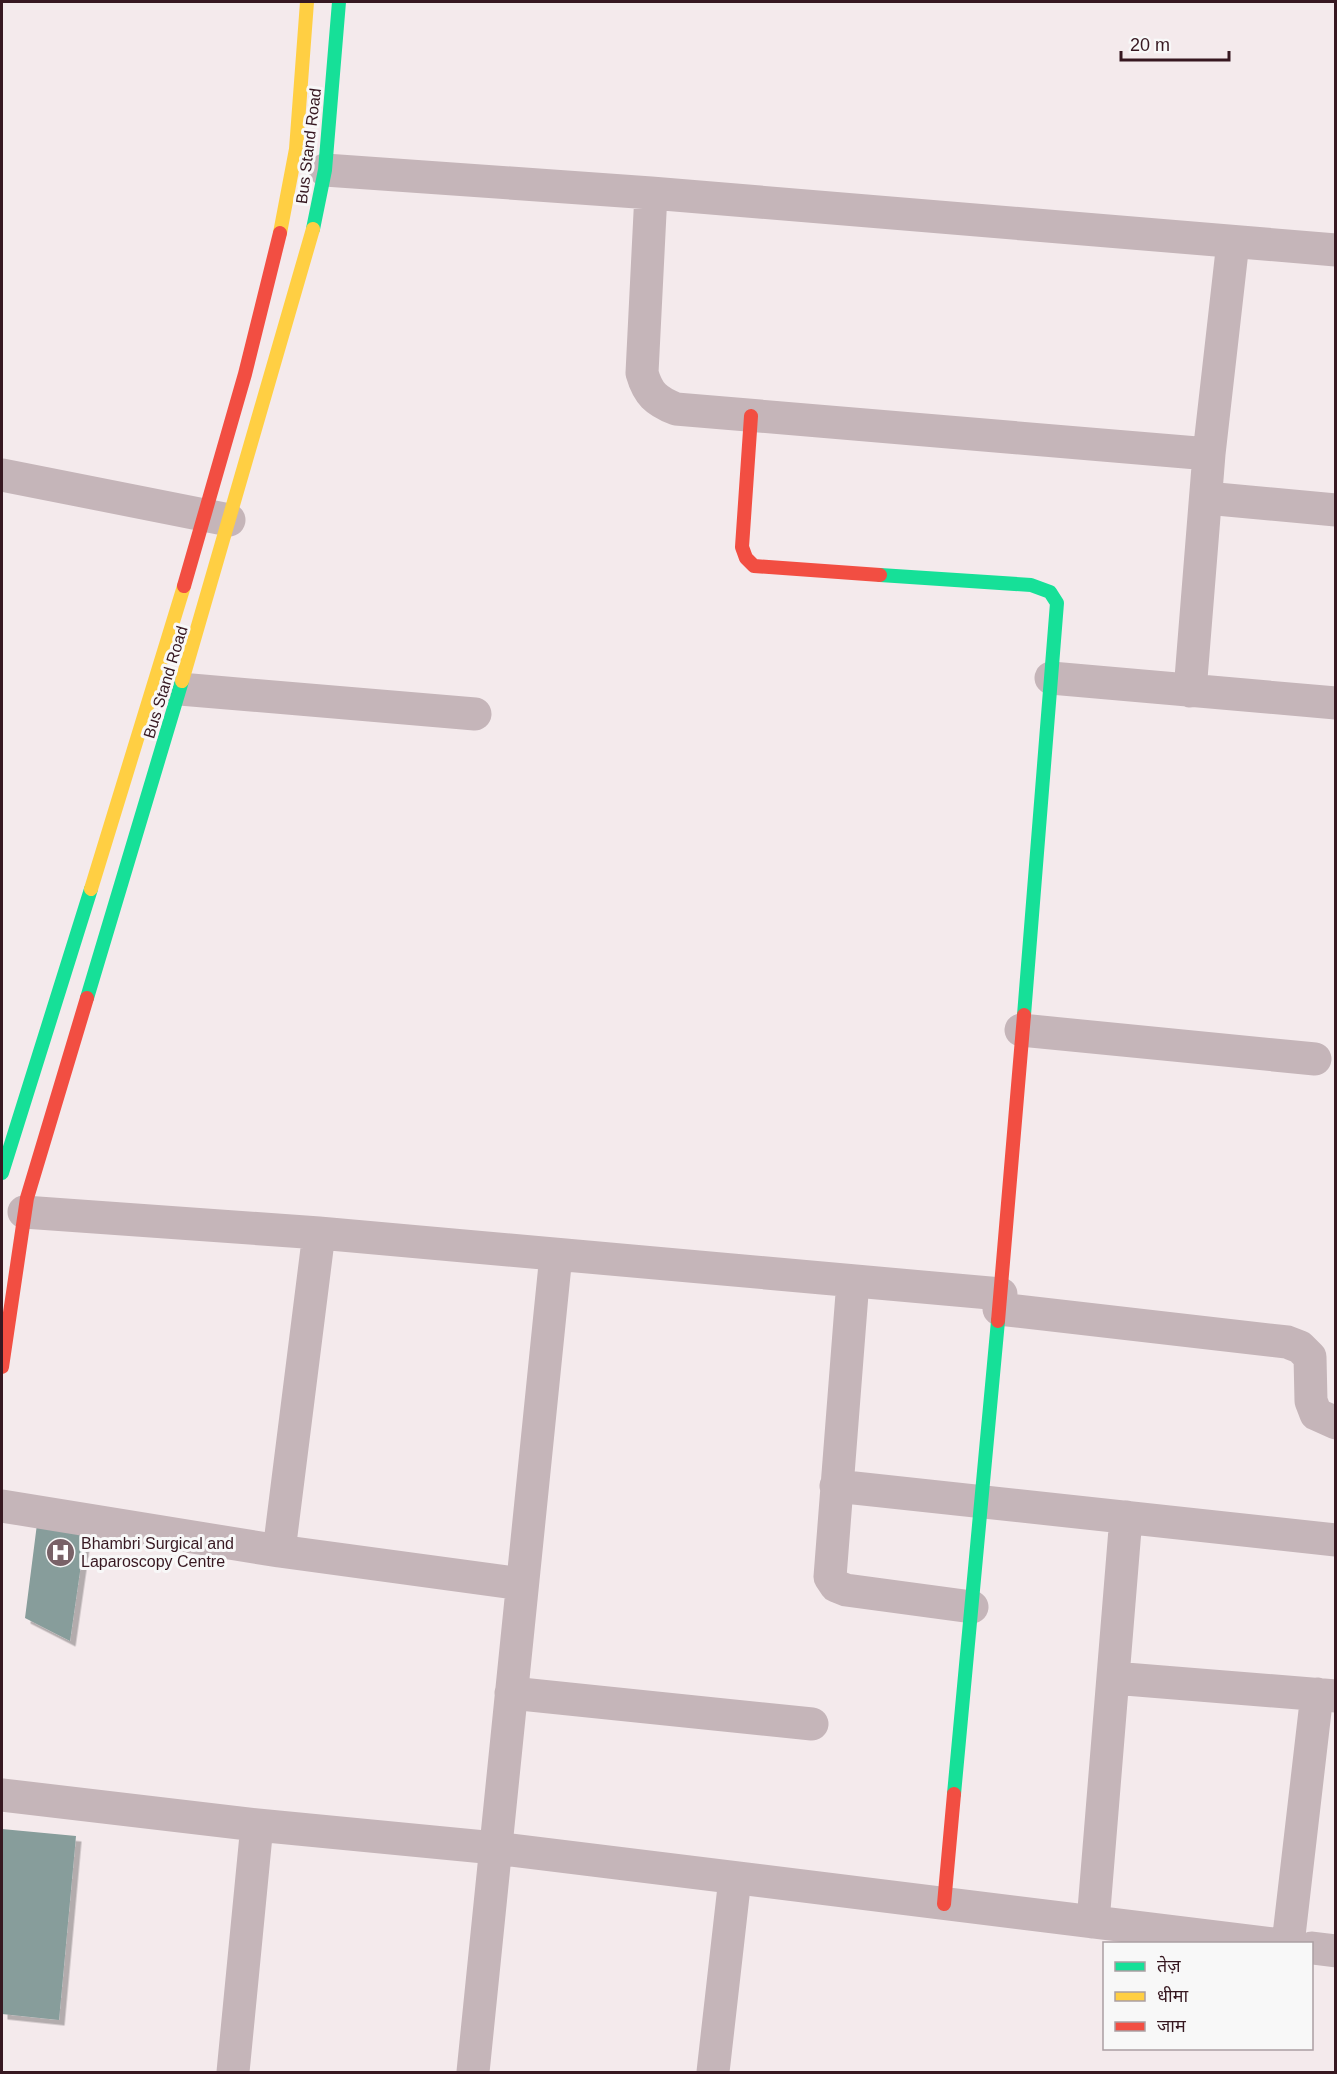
<svg xmlns="http://www.w3.org/2000/svg" width="1337" height="2074" font-family="Helvetica,'Noto Sans Devanagari',sans-serif">
	<style>
		.building { fill: #879d9b; filter: url(#shadow) }
		.lines { fill: none; stroke-linecap: round; stroke-linejoin: round }
		.street { stroke: #c5b5b9; stroke-width: 33 }
		.fast { stroke: #16e098; stroke-width: 14 }
		.slow { stroke: #ffcf43; stroke-width: 14 }
		.jam { stroke: #f24e42; stroke-width: 14 }
		.labels { text-anchor: middle; stroke-width: 6; stroke-linejoin: round; paint-order: stroke }
		.street-label { font-size: 16px; fill: #371821; stroke: #f8f8f8 }
		.poi-label { font-size: 16px; fill: #371821; stroke: #f8f8f8; text-anchor: start }
	</style>
	<defs>
		<filter id="shadow"><feDropShadow dx="5.5" dy="5.5" stdDeviation="0" flood-color="#0004"/></filter>
	</defs>
	<rect width="100%" height="100%" fill="#f4eaec"/>
	<path class="building" d="M37 1524 86 1530 70 1641 25 1618Z
		M2 1829 76 1836 59 2020 2 2014Z"/>
	<g class="lines">
		<path class="street" d="M325 170 651 193 1336 250
			M651 193 642 373C648 394 656 401 676 409L1209 454
			M2 475 229 520
			M1206 498 1336 510
			M1051 678 1336 703
			M180 689 475 714
			M1190 691 1209 454 1233 242
			M1021 1030 1315 1059
			M24 1212 319 1233 1001 1294
			M853 1281 830 1577 836 1586 846 1590 972 1607
			M999 1309 1287 1342 1300 1347 1310 1357 1311 1401 1316 1414 1336 1423
			M836 1486 1336 1540
			M2 1506 279 1551 522 1584
			M279 1551 319 1233
			M1113 1678 1336 1696
			M511 1693 812 1724
			M2 1795 257 1825 495 1848 1273 1944
			M1093 1922 1126 1517
			M1288 1944 1317 1694
			M1312 1948 1336 1951
			M233 2072 257 1825
			M473 2072 556 1255
			M713 2072 735 1878"/>
		<path class="fast" d="M313 229 325 170 339 2
			M880 575 1031 585 1050 592 1057 603 1024 1015
			M87 998 182 681
			M2 1173 91 889
			M954 1794 998 1321"/>
		<path class="slow" d="M280 233 296 149 307 2
			M182 681 313 229
			M91 889 184 586"/>
		<path class="jam" d="M751 416 742 547 746 558 754 566 880 575
			M184 586 245 374 280 233
			M998 1321 1024 1015
			M2 1367 27 1198 87 998
			M944 1904 954 1794"/>
	</g>
	<defs>
		<symbol id="hospital-disc" viewBox="-11 -11 22 22"><circle r="9.5" fill="#796268" stroke="#f8f8f8"/><path d="M-5-5h3v3.5h4V-5h3V5h-3V1.5h-4V5h-3Z" fill="#fff"/></symbol>
	</defs>
	<g fill-rule="evenodd">
		<use href="#hospital-disc" x="44" y="1536" width="33" height="33"/>
	</g>
	<g class="labels">
		<g class="street-label">
			<text transform="translate(308 146) rotate(-83)" y="6">Bus Stand Road</text>
			<text transform="translate(165 682) rotate(-73)" y="6">Bus Stand Road</text>
		</g>
		<g class="poi-label">
			<text x="81" y="1549">Bhambri Surgical and<tspan x="81" dy="18">Laparoscopy Centre</tspan></text>
		</g>
	</g>
	<rect width="1337" height="2074" fill="none" stroke="#371821" stroke-width="6"/>
	<rect x="1103" y="1942" width="210" height="108" fill="#f8f8f8" stroke="#ab9ea2" stroke-width="1.5"/>
	<rect x="1115" y="1962" width="30" height="9" fill="#16e098" stroke="#ab9ea2" stroke-width="1.5"/>
	<text x="1157" y="1972" font-size="18" fill="#371821">तेज़</text>
	<rect x="1115" y="1992" width="30" height="9" fill="#ffcf43" stroke="#ab9ea2" stroke-width="1.5"/>
	<text x="1157" y="2002" font-size="18" fill="#371821">धीमा</text>
	<rect x="1115" y="2022" width="30" height="9" fill="#f24e42" stroke="#ab9ea2" stroke-width="1.5"/>
	<text x="1157" y="2032" font-size="18" fill="#371821">जाम</text>
	<path d="M1121 51v9h108v-9" fill="none" stroke="#371821" stroke-width="3"/>
	<text x="1130" y="51" font-size="18" fill="#371821" stroke="#f8f8f8" stroke-width="4.5" paint-order="stroke">20 m</text>
</svg>
